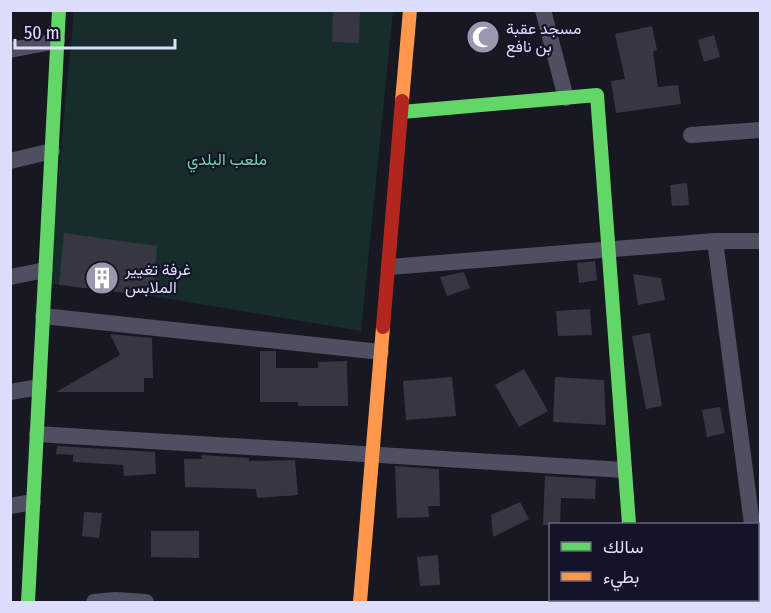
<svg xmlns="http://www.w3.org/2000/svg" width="771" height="613" font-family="'Fira Sans Condensed',Vazirmatn,sans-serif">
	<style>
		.green { fill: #172d2b }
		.building { fill: #363743 }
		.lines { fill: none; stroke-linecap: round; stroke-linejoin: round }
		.street { stroke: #4e4f61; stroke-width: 16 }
		.fast { stroke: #63d668; stroke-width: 14 }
		.slow { stroke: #ff974d; stroke-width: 14 }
		.jam { stroke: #b3261e; stroke-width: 14 }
		.labels { text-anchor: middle; stroke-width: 4.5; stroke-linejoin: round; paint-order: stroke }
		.poi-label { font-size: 16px; fill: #dddefb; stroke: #141327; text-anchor: start }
		.park-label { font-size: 16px; fill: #71d3ae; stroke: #141327 }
	</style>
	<rect width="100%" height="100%" fill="#181822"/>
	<path class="green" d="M74 11H393L361 331 153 296 48 283Z"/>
	<path class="building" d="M333 10H360L359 43 332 42Z
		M652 26 657 50 653 51 658 87 678 85 681 104 616 113 611 81 625 79 615 34Z
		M714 35 720 57 704 62 698 40Z
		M687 183 689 205 672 206 670 185Z
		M64 233 157 246 153 296 59 285Z
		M595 261 597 280 579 283 577 263Z
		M464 272 470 288 447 296 440 277Z
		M633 274 661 278 665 300 638 305Z
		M590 309 592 335 558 336 556 311Z
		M650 333 662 406 646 409 632 336Z
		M110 334 152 338 153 378H144V392H56L120 355Z
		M260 351H276V368H318V362L347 361 348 406H298V402H260Z
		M524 369 548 411 519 427 495 385Z
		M452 377 456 416 406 420 403 381Z
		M555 377 604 380 606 425 553 422Z
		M720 407 725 433 707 437 702 410Z
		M57 446 155 452 156 474 124 476 123 465 73 462V455L56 454Z
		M201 455 249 458V461L295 460 298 495 257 498 256 489 185 487 184 459H202Z
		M395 466 439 469 440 506H428L429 517 397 518Z
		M545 476 596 479 595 499 561 498 560 525H543Z
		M520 502 529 519 493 537 491 515Z
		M84 512 102 513 99 538 82 536Z
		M151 531H199V558L151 557Z
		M438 555 440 585 420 586 417 557Z"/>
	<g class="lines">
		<path class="street" d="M543 10 566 98
			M10 50 57 41
			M691 135 760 130
			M10 161 52 151
			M715 241 752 524
			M389 267 715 241H760
			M10 277 45 270
			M43 316 381 352
			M10 392 39 387
			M37 434 624 470
			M10 506 33 502
			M758 545 760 544
			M634 600V602
			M756 600V602
			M94 602 115 600 146 602"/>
		<path class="fast" d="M402 112 597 95 629 524
			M28 602 59 10"/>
		<path class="slow" d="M402 101 410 10
			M360 602 383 327"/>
		<path class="jam" d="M383 327 402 101"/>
	</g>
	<defs>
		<symbol id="mosque-disc" viewBox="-11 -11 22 22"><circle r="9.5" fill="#9899af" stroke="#141327"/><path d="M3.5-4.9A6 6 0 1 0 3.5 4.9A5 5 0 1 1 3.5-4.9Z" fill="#fff"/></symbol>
		<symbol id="building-disc" viewBox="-11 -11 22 22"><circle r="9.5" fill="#9899af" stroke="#141327"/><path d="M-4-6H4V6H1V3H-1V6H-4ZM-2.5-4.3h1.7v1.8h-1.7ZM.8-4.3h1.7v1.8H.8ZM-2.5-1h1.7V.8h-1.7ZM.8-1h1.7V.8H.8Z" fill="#fff"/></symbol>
	</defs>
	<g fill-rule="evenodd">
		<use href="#mosque-disc" x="464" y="18" width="38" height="38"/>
		<use href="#building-disc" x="83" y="259" width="38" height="38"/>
	</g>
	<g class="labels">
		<g class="poi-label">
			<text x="506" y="34">مسجد عقبة<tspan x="506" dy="18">بن نافع</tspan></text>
			<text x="125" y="275">غرفة تغيير<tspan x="125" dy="18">الملابس</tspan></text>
		</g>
		<g class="park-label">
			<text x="227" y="165">ملعب البلدي</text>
		</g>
	</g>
	<rect width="771" height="613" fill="none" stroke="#dddefb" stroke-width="24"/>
	<rect x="549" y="523" width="210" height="78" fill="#141327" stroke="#64647c" stroke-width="1.5"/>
	<rect x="561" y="542" width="30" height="9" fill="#63d668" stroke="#64647c" stroke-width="1.5"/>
	<text x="603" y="553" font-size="18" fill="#dddefb">سالك</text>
	<rect x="561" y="572" width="30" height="9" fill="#ff974d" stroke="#64647c" stroke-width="1.5"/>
	<text x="603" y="583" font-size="18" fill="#dddefb">بطيء</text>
	<path d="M15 39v9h160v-9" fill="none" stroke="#dddefb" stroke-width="3"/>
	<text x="24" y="39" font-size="18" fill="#dddefb" stroke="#141327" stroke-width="4.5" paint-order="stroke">50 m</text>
</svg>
